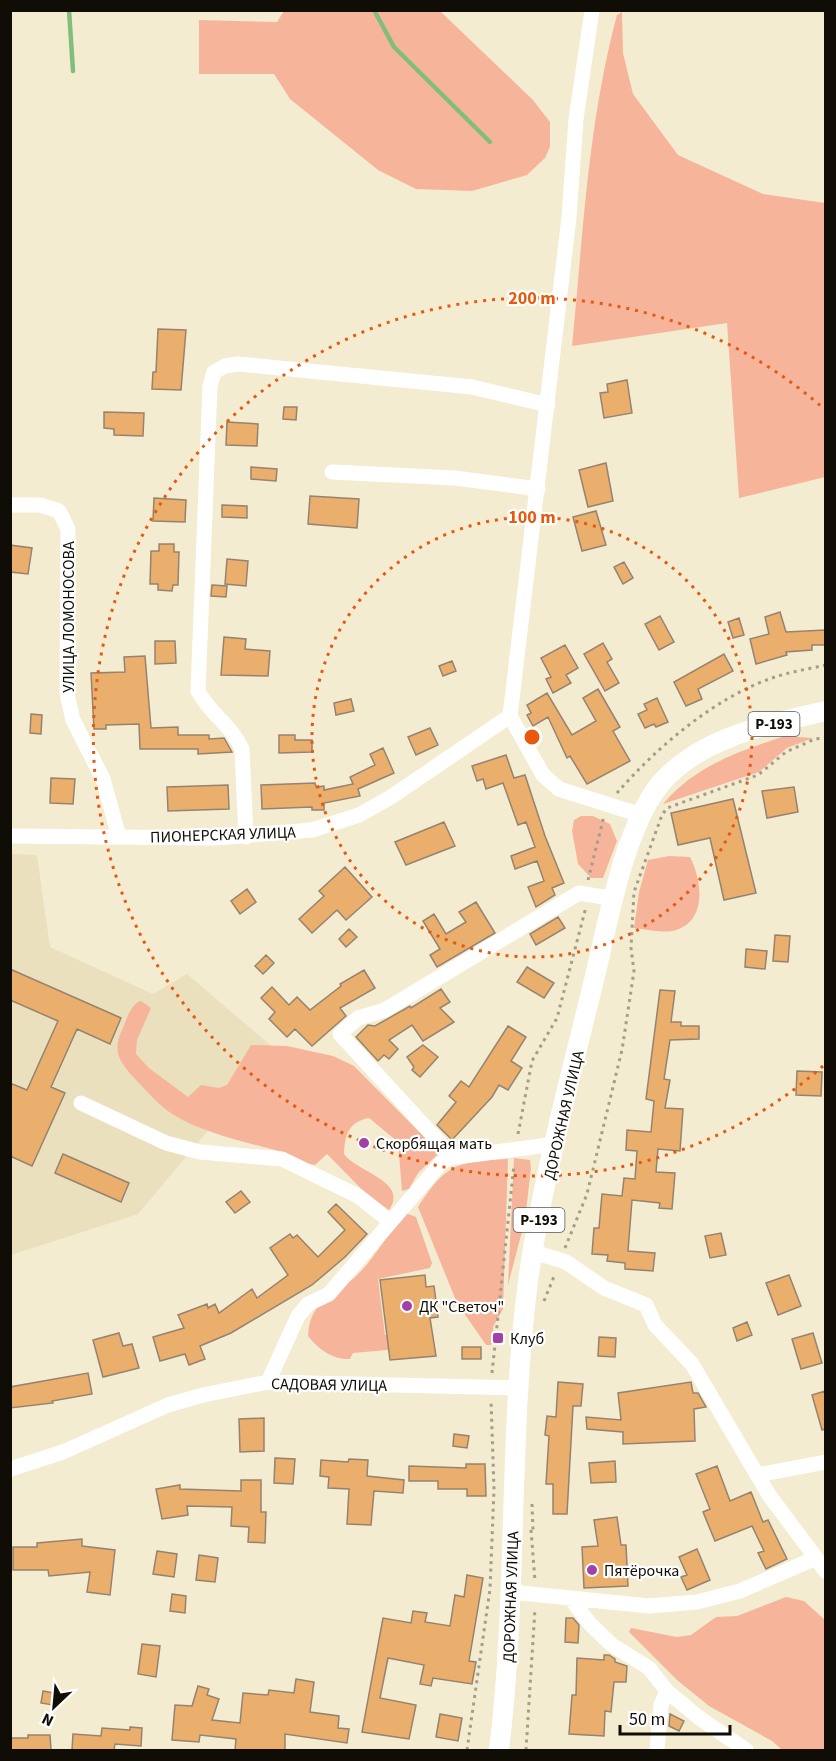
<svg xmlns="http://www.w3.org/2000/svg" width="836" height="1761" font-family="'Source Sans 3',sans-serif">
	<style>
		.built { fill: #eae0be }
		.green { fill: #f6b59b }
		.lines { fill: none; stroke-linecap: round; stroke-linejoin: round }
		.stream { stroke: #81bd7f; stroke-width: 4.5 }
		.building { fill: #eaae6d; stroke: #96836f; stroke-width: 1.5 }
		.path { stroke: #a39e89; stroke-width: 3; stroke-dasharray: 3 4.5; stroke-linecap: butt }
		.minor { stroke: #fff; stroke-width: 15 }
		.major { stroke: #fff; stroke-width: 20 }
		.ring { fill: none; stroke: #e8590c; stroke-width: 3; stroke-dasharray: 3 6 }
		.poi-dot { fill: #a340a7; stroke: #fff; stroke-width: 2 }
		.labels { text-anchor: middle; stroke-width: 4.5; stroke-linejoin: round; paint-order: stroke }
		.shield { fill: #fff; stroke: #575650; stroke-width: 1.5 }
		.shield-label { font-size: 15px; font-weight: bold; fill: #0f0d05 }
		.street-label { font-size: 16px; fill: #0f0d05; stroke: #fff }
		.poi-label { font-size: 16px; fill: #0f0d05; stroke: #fff; text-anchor: start }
		.centre { fill: #e8590c; stroke: #fff; stroke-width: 3 }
		.ring-label { font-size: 18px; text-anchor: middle; font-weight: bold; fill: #e8590c; stroke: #fff; stroke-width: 4.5; stroke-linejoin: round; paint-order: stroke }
	</style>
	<rect width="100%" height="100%" fill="#f4ecd1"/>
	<path class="built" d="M11 854 37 855 50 947 153 994 187 974 276 1050 138 1214 11 1255Z"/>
	<path class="green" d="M284 11H440L533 100 550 122V147L545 158 527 175 472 191 416 189 378 170 290 99 274 74H199V20L277 22Z
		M622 12 623 53 633 94 678 155 763 194 825 203V477L739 498 727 323 572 346C583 235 588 122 617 15Z
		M785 736 813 738 787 748 759 772 663 804C695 766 739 751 785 736Z
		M581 816H593L610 824 617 841 603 878H591L578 864 572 831 574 820Z
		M669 856 690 857C703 882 707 924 672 931 660 933 645 929 634 928L639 892 648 860Z
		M141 1001 151 1008 137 1040 136 1054 149 1068 188 1097 201 1085 219 1088 227 1085 251 1045 287 1046 333 1056 354 1066 437 1150V1155L418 1173 409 1189 402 1191 398 1142 369 1118C348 1122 345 1135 344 1154 358 1173 409 1181 389 1210L381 1209 327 1154 315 1165C302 1164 294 1155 282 1152 246 1142 191 1131 163 1107 154 1100 146 1090 137 1081 121 1064 111 1053 122 1030 126 1021 131 1003 141 1001Z
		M514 1158 530 1160 531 1168 525 1220 508 1285Z
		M508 1159 503 1309 493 1327 494 1340 491 1345H486L457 1303 418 1207C447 1163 456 1162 508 1159Z
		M403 1212 416 1217 432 1263 430 1268 378 1279 385 1335H398L399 1349 353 1353 350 1359C333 1360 318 1349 308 1336 310 1296 339 1296 362 1270 377 1254 390 1231 403 1212Z
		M786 1597 804 1601 825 1620V1750H782L772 1741 709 1706 677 1680 629 1632 631 1628 677 1637 691 1635 716 1617 737 1616Z"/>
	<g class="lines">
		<path class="stream" d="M69 10 73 71
			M374 10 394 47 490 142"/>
	</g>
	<path class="building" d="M158 329 186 330 181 390 152 389 153 372H156Z
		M627 380 632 413 604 418 600 393 608 392 607 384Z
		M284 407H297L296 420 283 419Z
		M104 412 144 413 143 436 114 435V429L104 428Z
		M227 422 258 424 257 446 226 445Z
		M606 463 613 501 588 507 579 470Z
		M251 467 277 469 276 481 251 479Z
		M310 496 359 499 357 528 308 524Z
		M154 498 186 500 185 522 153 521Z
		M222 505 247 506V518L222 517Z
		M596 511 606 545 582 551 573 517Z
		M159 544H174V552H179L178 585H173L172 591 158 590V584H150L151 551H159Z
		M10 545 32 548 28 574 10 572Z
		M227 559 248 561 246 586 225 584Z
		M624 562 633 578 623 584 614 567Z
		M212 585 227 586 226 597 211 596Z
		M780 612 786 632 825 630V645H812V650L786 652 787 655 756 664 750 639 769 634 765 617Z
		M660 616 674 642 659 650 645 624Z
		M739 618 744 635 733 638 728 622Z
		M224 637 246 639 245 649 270 651 268 676 221 675Z
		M155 641H175L176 663 155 664Z
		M603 643 612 659 607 662 619 683 605 691 584 654Z
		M565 645 578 668 566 675 571 683 553 693 546 679 551 677 541 658Z
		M724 654 733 671 698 689 702 699 686 706 674 682Z
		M145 656 151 728 178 727V735H209V739L224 738 232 752 198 754V749H140L139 724 106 725V729H94L91 673 125 672 124 657Z
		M452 661 456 671 443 676 439 666Z
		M598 689 620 727 613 731 630 761 587 784 570 756 567 758 548 717 533 726 527 715 531 713 527 705 547 693 572 735 596 721 583 698Z
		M657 698 668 722 656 727 654 724 645 728 638 714 647 710 644 704Z
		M351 699 354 711 336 715 334 703Z
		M31 714 42 715 41 734 30 733Z
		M430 728 438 745 416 755 408 737Z
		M279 735H295V740H312V752L279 753Z
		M383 748 394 773 358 789 360 796 324 803V810H312V807L262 809 261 785 315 783 316 787 324 786V790L353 784 350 777 375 765 370 754Z
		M506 755 514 778 525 775 545 836 564 883 552 888 555 895 536 907 528 887 544 881 537 861 515 869 511 856 535 847 526 822 518 825 503 783 486 789 483 779 477 781 472 766Z
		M51 778 75 779 73 804 50 803Z
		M228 785 229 809 168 811 167 787Z
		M794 787 798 812 767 818 762 791Z
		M733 799 756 893 724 900 710 838 678 845 671 813Z
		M444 822 455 846 406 865 395 842Z
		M345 867 372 897 346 920 337 910 312 933 299 919 324 896 319 891Z
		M247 889 256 902 240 914 231 901Z
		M476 902 495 933 437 967 430 955 440 949 423 921 434 914 446 934 466 922 459 912Z
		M558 917 565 928 536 945 530 934Z
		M349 929 357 937 346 947 339 939Z
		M775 935 790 936 788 962 773 961Z
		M746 949 767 951 765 969 745 967Z
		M266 955 274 963 263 974 255 966Z
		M527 967 554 983 544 998 517 982Z
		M10 969 121 1018 110 1044 77 1029 51 1087 65 1093 32 1166 10 1156V1083L27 1090 58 1021 10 1000Z
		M364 970 375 988 340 1008 346 1016 312 1046 295 1029 287 1037 269 1019 275 1012 261 998 272 987 289 1005 297 997 310 1010 341 986 340 984Z
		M441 989 450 1002 440 1008 454 1022 423 1041 412 1025 389 1040 398 1049 389 1059 384 1055 378 1061 356 1037 368 1025 375 1026 410 1006 411 1008Z
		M660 990 675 991 671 1022H681V1026H699V1039L670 1040 664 1079 670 1080 665 1108 683 1109 680 1151 658 1149 656 1172 675 1173 672 1209 659 1208 660 1203 632 1200 628 1251 655 1253 653 1271 625 1269V1263L607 1261 608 1255 592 1254 594 1228H599L602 1194 622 1196 624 1178 635 1179 637 1151 626 1150 627 1130 651 1132 654 1101 646 1099Z
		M508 1026 526 1037 511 1061 522 1068 508 1090 499 1085 492 1097 452 1140 437 1125 456 1102 449 1096 461 1081 469 1087Z
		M423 1045 438 1057 420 1077 412 1070 414 1067 407 1057Z
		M797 1071 822 1072 821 1096 796 1095Z
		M63 1154 129 1183 121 1202 55 1173Z
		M241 1191 250 1202 235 1213 226 1202Z
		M336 1204 367 1234 345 1257 312 1285 231 1333 200 1346 205 1359 189 1365 185 1354 160 1361 153 1337 184 1328 178 1315 207 1304 208 1308 215 1304 219 1313 252 1289 257 1298 288 1275 270 1248 290 1234 293 1238 297 1235 318 1257 345 1230 328 1212Z
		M721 1233 726 1255 710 1258 705 1236Z
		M425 1275 426 1287 434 1286 438 1317 430 1318 436 1356 390 1360 380 1280Z
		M789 1275 801 1306 778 1315 766 1283Z
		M747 1322 752 1335 737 1341 733 1328Z
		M119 1333 123 1346 132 1344 139 1368 103 1377 93 1340Z
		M813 1333 822 1363 801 1369 792 1339Z
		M599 1337 616 1338 615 1357 598 1356Z
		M462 1347H481V1359H462Z
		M88 1373 92 1394 52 1401 53 1403 10 1408V1387Z
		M558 1382 583 1384 581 1406H573L567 1514H553V1484H546L549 1436 545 1435 547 1416 556 1417Z
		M691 1382 693 1393H698L706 1407 694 1409 695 1441 623 1444V1432L587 1429 586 1417 621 1420 618 1393Z
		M825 1391V1429L822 1430 812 1395Z
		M264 1418V1451L240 1452 239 1419Z
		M454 1434 469 1436 467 1448 453 1446Z
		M275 1458 295 1459 293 1484 274 1483Z
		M349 1459 368 1460 367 1476 404 1480 403 1493 374 1491 371 1525 347 1524 349 1489 328 1488 329 1477 320 1476 321 1460 348 1462Z
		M615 1461 616 1482 591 1483 589 1463Z
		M466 1464H485L486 1496H467V1489H438V1481H409V1466L466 1468Z
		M717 1466 730 1501 751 1492 763 1522 768 1520 787 1559 766 1569 758 1553 764 1551 752 1526 715 1541 703 1512 710 1509 696 1474Z
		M241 1480H261V1512H266L265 1543 248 1542 249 1527 231 1526 232 1507 187 1506 188 1515 162 1519 156 1489 180 1485V1489L241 1491Z
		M617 1517 621 1545H626L628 1586 584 1588 582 1547 598 1546 594 1520Z
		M82 1539V1546L115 1550 110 1595 87 1592 90 1572 49 1576 48 1570H13V1547H37V1543Z
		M697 1549 710 1580 687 1590 681 1577 687 1575 679 1557Z
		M157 1551 177 1554 174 1577 153 1574Z
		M199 1555 218 1558 215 1582 196 1580Z
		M467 1575 483 1578 469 1661 476 1662 472 1684 433 1678 431 1686 420 1684 424 1665 388 1658 380 1698 416 1705 409 1739 362 1732 383 1618 411 1623 413 1611 427 1613 425 1622 450 1626 455 1595 464 1597Z
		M172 1594 186 1596 185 1613 170 1611Z
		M566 1618H573L579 1625 578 1643 565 1642Z
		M142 1644 160 1646 156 1677 138 1674Z
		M604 1655H609L615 1659V1662L627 1666 626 1682H614L611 1712 605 1711 604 1736 569 1734 572 1695H576L577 1658 604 1660Z
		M296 1679 314 1682 310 1712 339 1716 338 1728 349 1729 347 1743 285 1734V1750H235L236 1739 200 1735 199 1742 172 1740 175 1705 192 1706 198 1686 209 1689 207 1695 219 1699 212 1720 240 1723 243 1693 268 1695 269 1690 294 1693Z
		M43 1691 60 1694 58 1706 41 1703Z
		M440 1714 462 1718 458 1741 436 1737Z
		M670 1714 684 1721 679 1731 669 1726Z
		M130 1727 142 1728 141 1746 115 1744 114 1750H72L73 1734 101 1736 102 1728 130 1730Z
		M28 1735H50L51 1750H10V1738H28Z"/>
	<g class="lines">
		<path class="path" d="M617 793C656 748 714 698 772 678 789 672 808 669 826 665
			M588 880 604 816
			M518 1134 532 1061 557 1018 586 907
			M565 1248 587 1194 622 1050 634 971 631 948 634 892 662 815 667 808 758 775 786 752 815 739 826 738
			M544 1301 555 1274
			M492 1373 514 1165
			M532 1504 533 1530
			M531 1530 535 1581
			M467 1750 490 1589 494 1489 491 1400
			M526 1750 535 1609"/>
		<path class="minor" d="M592 10 576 119 569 217 510 716 543 775 559 789 641 815
			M332 472 455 478 538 489
			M10 505H40L59 511 68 529 67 694 73 720 103 779 119 837
			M10 836 215 838 312 830 359 815 391 797 510 716
			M246 837 242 749C232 726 209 713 198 691L210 386 214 372 225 366 238 364 472 387 548 405
			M81 1103 166 1143 200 1152 282 1159 358 1196 390 1221
			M449 1158 441 1144 340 1034 358 1018 385 1010 579 893 615 899
			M534 1252 566 1262 604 1288 646 1305 655 1325 692 1364 769 1495 816 1558
			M268 1382 298 1316 308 1304 329 1294 441 1163 449 1158 556 1144
			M10 1469 63 1452 168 1405 203 1395 268 1382 518 1388
			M757 1475 826 1462
			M511 1592 649 1606 697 1602 740 1591 816 1558 826 1572
			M572 1600 590 1624 612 1645 649 1668 667 1691 698 1717 746 1750
			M657 1750 661 1705 667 1691"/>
		<path class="major" d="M499 1750C518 1595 508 1437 528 1281 542 1180 571 1075 595 976 608 921 625 826 661 783 701 737 769 724 826 711"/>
	</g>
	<g class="ring">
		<circle cx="532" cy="737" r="220"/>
		<path d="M823 1066A439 439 0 1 1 823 408"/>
	</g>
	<g class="poi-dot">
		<circle cx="364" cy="1143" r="6"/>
		<circle cx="407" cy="1306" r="6"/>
		<rect x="492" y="1332" width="12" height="12" rx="3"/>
		<circle cx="592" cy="1570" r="6"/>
	</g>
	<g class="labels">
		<g class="shield">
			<rect x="748.5" y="712" width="51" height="24" rx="4.5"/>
			<rect x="513.5" y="1208" width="51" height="24" rx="4.5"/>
		</g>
		<g class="shield-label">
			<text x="774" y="729">Р-193</text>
			<text x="539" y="1225">Р-193</text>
		</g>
		<g class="street-label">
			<text transform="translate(68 617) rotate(-90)" y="6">УЛИЦА ЛОМОНОСОВА</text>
			<text transform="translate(223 834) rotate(-2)" y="6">ПИОНЕРСКАЯ УЛИЦА</text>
			<text transform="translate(563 1115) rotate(-77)" y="6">ДОРОЖНАЯ УЛИЦА</text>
			<text transform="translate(329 1384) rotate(1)" y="6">САДОВАЯ УЛИЦА</text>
			<text transform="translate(510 1597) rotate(-88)" y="6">ДОРОЖНАЯ УЛИЦА</text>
		</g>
		<g class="poi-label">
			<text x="376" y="1149">Скорбящая мать</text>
			<text x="419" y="1312">ДК "Светоч"</text>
			<text x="510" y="1344">Клуб</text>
			<text x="604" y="1576">Пятёрочка</text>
		</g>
	</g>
	<circle cx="532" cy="737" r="9" class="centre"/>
	<g class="ring-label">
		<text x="532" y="304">200 m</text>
		<text x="532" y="523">100 m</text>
	</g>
	<rect width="836" height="1761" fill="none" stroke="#0f0d05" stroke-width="24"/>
	<g transform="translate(54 1707) rotate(206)" stroke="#ffffff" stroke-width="4.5" paint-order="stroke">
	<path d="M0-4.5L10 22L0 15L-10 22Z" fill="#0f0d05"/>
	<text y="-9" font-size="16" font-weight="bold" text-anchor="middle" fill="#0f0d05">N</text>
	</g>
	<path d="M620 1725v9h110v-9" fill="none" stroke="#0f0d05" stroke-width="3"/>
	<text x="629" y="1725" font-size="18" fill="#0f0d05" stroke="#ffffff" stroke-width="4.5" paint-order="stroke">50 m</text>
</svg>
